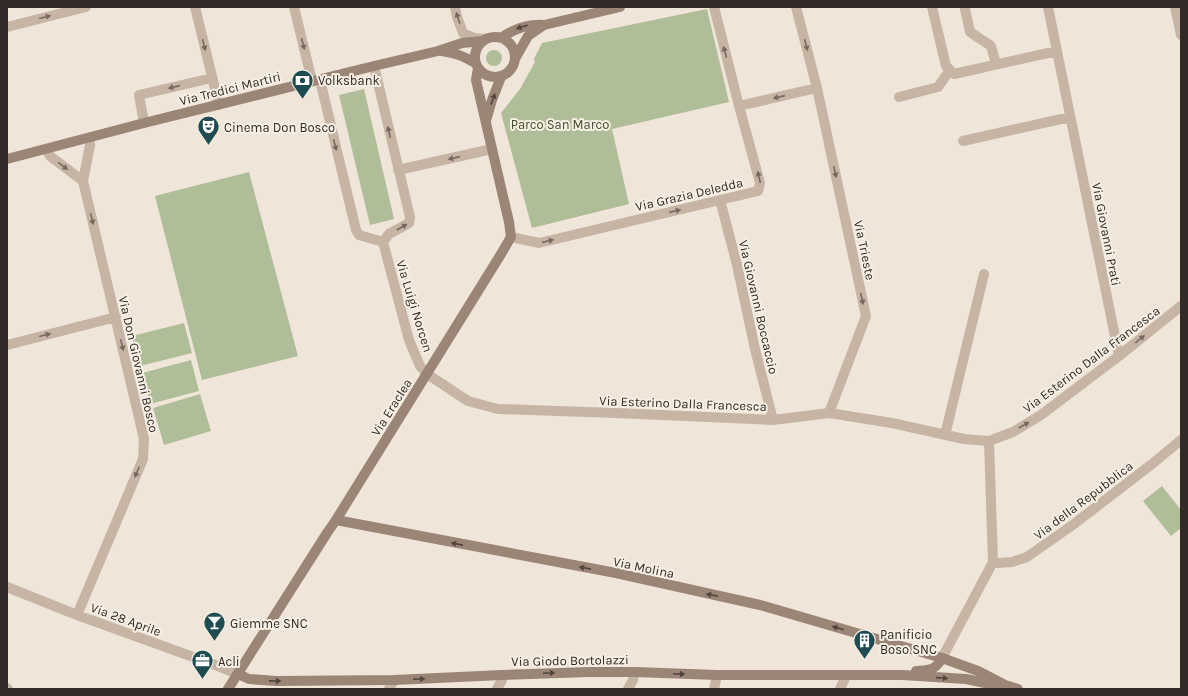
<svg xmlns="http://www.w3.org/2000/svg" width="1188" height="696" font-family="Karla,sans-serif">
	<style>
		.green { fill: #b0bd99 }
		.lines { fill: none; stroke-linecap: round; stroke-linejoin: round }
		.street { stroke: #c6b5a5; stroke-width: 10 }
		.secondary { stroke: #9a8577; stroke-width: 10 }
		.oneway { fill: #75695f }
		.oneway2 { fill: #51453e }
		.labels { text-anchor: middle; stroke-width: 4; stroke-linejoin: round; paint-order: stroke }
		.poi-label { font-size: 13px; fill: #322a26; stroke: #f7efe4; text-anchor: start }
		.street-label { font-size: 13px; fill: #322a26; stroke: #f7efe4 }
		.park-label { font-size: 13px; fill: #414f2b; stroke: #f7efe4 }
	</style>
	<rect width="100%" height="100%" fill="#efe5d8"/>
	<path class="green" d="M707 9 729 102 612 129 629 204 532 228 501 113 520 89 535 62 534 59 542 43Z
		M486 58a8 8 0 1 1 16 0a8 8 0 1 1-16 0Z
		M364 89 394 219 370 225 339 95Z
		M249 172 298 356 202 380 155 196Z
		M184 323 192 353 140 366 132 336Z
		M191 360 199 391 150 404 142 373Z
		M200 394 211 431 164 445 153 408Z
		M1162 486 1181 510V528L1171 536 1143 501Z"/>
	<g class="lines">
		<path class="street" d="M195 7 219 105
			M294 7 312 81
			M455 7 457 17 463 33 474 38 486 39
			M796 7 817 88 866 316 829 413
			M932 7 946 66 954 74 1057 51
			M1048 7 1119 356
			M1175 7 1181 35
			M965 9 970 32 991 46 996 64
			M7 27 86 7
			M320 80 356 230 359 235 383 242 389 234 409 223 410 217 374 66
			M899 97 938 87 950 70
			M739 106 817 88
			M144 123 139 95 212 78
			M963 141 1070 117
			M46 149 50 156 83 181
			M398 170 492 149
			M720 200 737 265 755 349 773 420
			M511 237 539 243 758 191 760 183 739 106 714 7
			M383 242 409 340 420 366 427 374 468 401 498 409 616 413 773 420 829 413 892 423 964 439 989 441 1013 432 1041 415 1119 356 1181 306
			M7 345 116 317
			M945 435 984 274
			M993 562 998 563 1012 562 1027 557 1074 524 1152 464 1181 440
			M7 587 77 615 218 666 238 674
			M77 615 143 459 144 439 83 181 90 145 89 138
			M942 658 993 562 989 441
			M7 688 8 689
			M389 689 394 680
			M497 689 502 680V675
			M628 689 633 680 635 672
			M714 689 717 675
			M840 689 846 676"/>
		<path class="secondary" d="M475 57a20 20 0 1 1 40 0a20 20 0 1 1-40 0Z
			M501 38C515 28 528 24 544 25L620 7
			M442 51C456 53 463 56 475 63
			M516 57 528 36 544 25
			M486 121 492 100 501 77
			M7 159 144 123 374 66 438 51 462 43 482 41
			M336 520 616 573 760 605 942 658 978 671 1005 685 1018 689
			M916 671C929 670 935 671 942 658
			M238 674 249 679 276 681 394 680 502 675 589 672H635L717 675H903L966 679 990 684 1005 685
			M228 689 327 533 336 520 501 254 511 237 509 222 476 80 478 68"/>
	</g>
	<defs><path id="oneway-solid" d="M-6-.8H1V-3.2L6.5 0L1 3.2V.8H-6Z"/></defs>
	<g class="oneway">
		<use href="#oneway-solid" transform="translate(45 17) rotate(-14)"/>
		<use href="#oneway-solid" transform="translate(458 18) rotate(-108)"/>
		<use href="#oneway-solid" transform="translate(303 44) rotate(76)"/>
		<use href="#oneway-solid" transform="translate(204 45) rotate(76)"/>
		<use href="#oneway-solid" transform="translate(806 45) rotate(76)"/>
		<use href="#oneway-solid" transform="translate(725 52) rotate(-105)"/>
		<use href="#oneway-solid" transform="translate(174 87) rotate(167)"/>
		<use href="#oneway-solid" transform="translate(779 97) rotate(167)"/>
		<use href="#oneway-solid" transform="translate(389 132) rotate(-103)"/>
		<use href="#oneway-solid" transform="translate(335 145) rotate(76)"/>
		<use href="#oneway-solid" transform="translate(454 158) rotate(167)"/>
		<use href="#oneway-solid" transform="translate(63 166) rotate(37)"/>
		<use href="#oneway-solid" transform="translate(835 172) rotate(78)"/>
		<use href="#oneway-solid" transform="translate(759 177) rotate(-103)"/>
		<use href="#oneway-solid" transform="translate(675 211) rotate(-13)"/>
		<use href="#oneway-solid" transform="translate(92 219) rotate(77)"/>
		<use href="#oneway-solid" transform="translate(402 227) rotate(-30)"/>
		<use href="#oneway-solid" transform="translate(548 241) rotate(-13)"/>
		<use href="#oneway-solid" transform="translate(862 299) rotate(78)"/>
		<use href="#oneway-solid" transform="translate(45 335) rotate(-14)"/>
		<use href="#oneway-solid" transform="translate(1140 339) rotate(-39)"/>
		<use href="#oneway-solid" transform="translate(122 345) rotate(77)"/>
		<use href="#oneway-solid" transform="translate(1024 425) rotate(-30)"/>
		<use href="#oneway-solid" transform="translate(137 472) rotate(113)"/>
	</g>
	<g class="oneway2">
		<use href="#oneway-solid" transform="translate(522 27) rotate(163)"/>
		<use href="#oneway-solid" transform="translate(493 99) rotate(-70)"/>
		<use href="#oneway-solid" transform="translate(457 544) rotate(-169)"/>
		<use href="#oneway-solid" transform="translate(585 568) rotate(-169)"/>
		<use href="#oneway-solid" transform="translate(712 595) rotate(-168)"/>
		<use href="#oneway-solid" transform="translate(838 628) rotate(-164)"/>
		<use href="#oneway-solid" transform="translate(549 673) rotate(-2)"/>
		<use href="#oneway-solid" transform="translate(679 674) rotate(2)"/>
		<use href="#oneway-solid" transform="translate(942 678) rotate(4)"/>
		<use href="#oneway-solid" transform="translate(419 679) rotate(-3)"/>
		<use href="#oneway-solid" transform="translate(275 681) rotate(1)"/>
	</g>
	<defs>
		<symbol id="bank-pin" viewBox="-11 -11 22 30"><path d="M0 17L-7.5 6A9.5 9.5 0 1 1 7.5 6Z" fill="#1e4c51" stroke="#f7efe4"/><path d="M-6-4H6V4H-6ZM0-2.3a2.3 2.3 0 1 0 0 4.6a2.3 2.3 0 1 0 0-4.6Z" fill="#fff"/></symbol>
		<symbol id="theatre-pin" viewBox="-11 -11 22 30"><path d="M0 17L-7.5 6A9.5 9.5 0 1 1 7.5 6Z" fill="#1e4c51" stroke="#f7efe4"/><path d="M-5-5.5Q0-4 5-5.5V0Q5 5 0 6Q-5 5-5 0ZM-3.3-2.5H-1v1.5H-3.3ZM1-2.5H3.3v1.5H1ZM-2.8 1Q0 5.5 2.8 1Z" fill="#fff"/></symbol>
		<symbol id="bar-pin" viewBox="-11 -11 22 30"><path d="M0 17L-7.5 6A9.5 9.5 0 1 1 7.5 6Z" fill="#1e4c51" stroke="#f7efe4"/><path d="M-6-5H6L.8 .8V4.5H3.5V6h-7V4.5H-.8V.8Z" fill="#fff"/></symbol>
		<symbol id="building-pin" viewBox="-11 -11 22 30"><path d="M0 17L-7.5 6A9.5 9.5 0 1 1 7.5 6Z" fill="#1e4c51" stroke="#f7efe4"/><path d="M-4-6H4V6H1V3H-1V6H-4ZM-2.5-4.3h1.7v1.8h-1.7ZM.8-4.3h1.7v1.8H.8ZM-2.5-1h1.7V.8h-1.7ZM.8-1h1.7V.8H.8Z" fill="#fff"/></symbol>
		<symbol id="office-pin" viewBox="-11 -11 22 30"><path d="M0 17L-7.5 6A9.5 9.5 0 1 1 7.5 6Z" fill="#1e4c51" stroke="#f7efe4"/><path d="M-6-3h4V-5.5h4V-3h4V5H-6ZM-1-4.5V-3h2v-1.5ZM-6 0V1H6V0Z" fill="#fff"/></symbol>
	</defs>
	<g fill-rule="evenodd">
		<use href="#bank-pin" x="290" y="68" width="25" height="34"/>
		<use href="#theatre-pin" x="196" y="114" width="25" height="34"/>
		<use href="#bar-pin" x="202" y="610" width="25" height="34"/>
		<use href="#building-pin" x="852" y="628" width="25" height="34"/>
		<use href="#office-pin" x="190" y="648" width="25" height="34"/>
	</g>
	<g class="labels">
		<g class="poi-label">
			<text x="318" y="85">Volksbank</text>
			<text x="224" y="132">Cinema Don Bosco</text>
			<text x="230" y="628">Giemme SNC</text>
			<text x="880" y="639">Panificio<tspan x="880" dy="15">Boso SNC</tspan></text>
			<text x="218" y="666">Acli</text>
		</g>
		<g class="street-label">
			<text transform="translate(230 88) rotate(-14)" y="5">Via Tredici Martiri</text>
			<text transform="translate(689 194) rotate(-13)" y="5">Via Grazia Deledda</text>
			<text transform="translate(1107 234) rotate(79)" y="5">Via Giovanni Prati</text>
			<text transform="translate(865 250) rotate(78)" y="5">Via Trieste</text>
			<text transform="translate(415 306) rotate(73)" y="5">Via Luigi Norcen</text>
			<text transform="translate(759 307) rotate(77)" y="5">Via Giovanni Boccaccio</text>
			<text transform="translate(1091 359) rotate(-37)" y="5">Via Esterino Dalla Francesca</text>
			<text transform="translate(139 364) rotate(77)" y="5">Via Don Giovanni Bosco</text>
			<text transform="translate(683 403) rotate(2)" y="5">Via Esterino Dalla Francesca</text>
			<text transform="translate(391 407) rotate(-58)" y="5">Via Eraclea</text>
			<text transform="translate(1083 500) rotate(-37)" y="5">Via della Repubblica</text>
			<text transform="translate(644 567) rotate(12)" y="5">Via Molina</text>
			<text transform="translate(126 619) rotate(20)" y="5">Via 28 Aprile</text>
			<text transform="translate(570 660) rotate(-1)" y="5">Via Giodo Bortolazzi</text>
		</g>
		<g class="park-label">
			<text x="560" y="129">Parco San Marco</text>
		</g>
	</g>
	<rect width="1188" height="696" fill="none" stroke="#322a26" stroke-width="16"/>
</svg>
